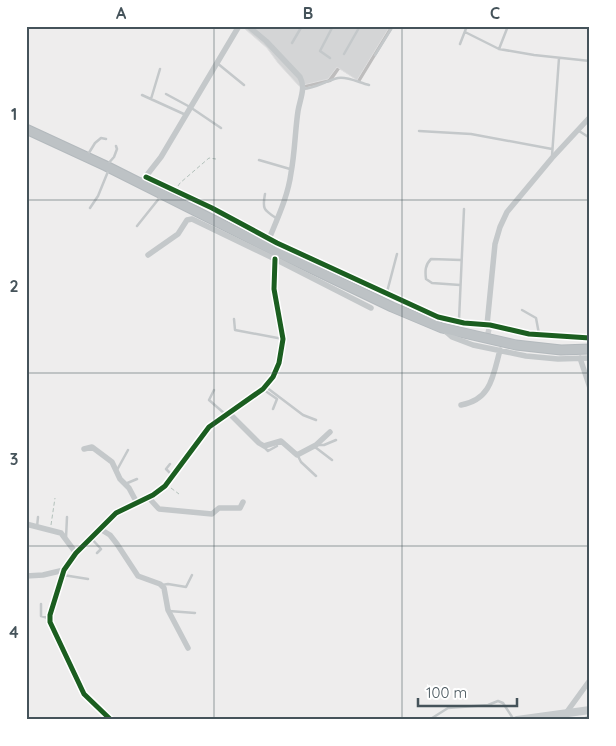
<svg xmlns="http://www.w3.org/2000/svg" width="616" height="746" font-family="Quicksand,sans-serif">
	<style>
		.shadow { fill: #0003 }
		.building { fill: #d4d5d6; stroke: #dfdfe0 }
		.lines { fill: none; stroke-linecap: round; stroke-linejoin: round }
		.minor-tunnel { stroke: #ccced0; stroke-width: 5.5; stroke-dasharray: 5.5 3; stroke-linecap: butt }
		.trunk-casing { stroke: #b3b9bd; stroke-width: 11 }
		.path { stroke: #b3c1bb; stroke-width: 1; stroke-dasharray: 4 2.5; stroke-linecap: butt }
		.service { stroke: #c4c8ca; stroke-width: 2.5 }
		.minor { stroke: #c4c8ca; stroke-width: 5.5 }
		.secondary { stroke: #c6cacc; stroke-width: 8 }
		.trunk { stroke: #bdc2c5; stroke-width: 9 }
		.cycleway-casing { stroke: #fff; stroke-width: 8 }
		.cycleway { stroke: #1b5e20; stroke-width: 5 }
		.grid { fill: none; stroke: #45535a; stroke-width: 1; stroke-opacity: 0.55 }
		.neatline { fill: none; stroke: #45535a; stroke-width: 2 }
		.grid-label { font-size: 16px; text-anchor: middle; font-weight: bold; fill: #45535a }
	</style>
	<rect width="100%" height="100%" fill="#eeeded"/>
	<path class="shadow" d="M248 26H394L360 82 340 69 331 82 303 88Z"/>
	<path class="building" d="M247 26H390L357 80 337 67 328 79 299 86 278 63 267 48 245 29Z"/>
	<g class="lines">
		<path class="minor-tunnel" d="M486 342 489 329"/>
		<defs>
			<path id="trunk" d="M26 129 106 166 273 250 392 307 442 328 516 345 561 350 590 349"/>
		</defs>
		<use href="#trunk" class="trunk-casing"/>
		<path class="path" d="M178 186 180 183 209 158 216 159
			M171 488 179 494
			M51 525 55 498"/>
		<path class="service" d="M465 32 499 49 508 26
			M292 43 302 26
			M460 44 467 26
			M499 49 534 55 590 61
			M344 54 360 26
			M375 55 393 26
			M330 58 320 51 333 26
			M217 63 244 85
			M303 89C316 88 325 81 338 78 347 76 360 83 369 85
			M166 94 190 107 221 128
			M142 95 186 115
			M151 99 160 69
			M419 131 471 134 552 149
			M579 131 590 138
			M87 156 95 143 101 138 106 139
			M552 156 559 58
			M259 160 290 169
			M107 165 114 157 117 149 116 146
			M265 194C262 209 264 210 276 218
			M90 208 98 196 109 169
			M137 226 161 196
			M460 285 432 283 426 279C425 271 425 265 431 259L461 260
			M387 292 397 254
			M522 310 536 318 539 334
			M234 319 235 330 283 339
			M459 320 464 209
			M266 387 303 415 316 420
			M214 390 209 400 225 414
			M264 390 277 399 273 409
			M316 445H324L336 440
			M264 447 268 451 277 446
			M315 447 332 460
			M298 456 301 462 316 476
			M170 464 166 469 173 476
			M117 470 128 450
			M125 484 137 479
			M37 527 38 517
			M66 538 67 517
			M91 538 101 549 97 553
			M63 575 88 579
			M162 585 168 584 186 587 192 575
			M41 604V616L48 618
			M169 611 195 613
			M338 719 342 720
			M429 720 448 708 488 705 498 701 503 703 514 720"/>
		<path class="minor" d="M248 26 266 41 300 77C306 88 300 99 298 111 295 131 295 152 291 173 288 196 278 217 269 239
			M146 177 212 208 277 243 438 317 464 323 490 325 529 334 590 338
			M143 180 161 157 239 26
			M148 255 178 234 187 220 192 219 275 259 371 308
			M487 325 495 244 500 227 507 212 552 158 590 117
			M443 329 452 337 473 345 526 356 558 359 590 358
			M580 358 590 388
			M461 405C491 400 493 376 500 350
			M229 413 259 443 264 446 281 441 297 455 316 445 330 432
			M84 449 92 447 112 462 120 479 129 488 137 503
			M148 497 159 509 212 514 219 508H240L243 502
			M26 524 61 533 76 553
			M100 529 110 535 117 544 138 576 160 584 164 588 168 610 188 648
			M26 576 43 575 64 570
			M111 720 84 694 50 622V615L64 570 76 553 116 513 153 495 165 486 209 427 263 389 273 377 279 363 283 339 274 289 275 259
			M561 720 590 680"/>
		<path class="secondary" d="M517 720 590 710
			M588 720H590"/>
		<use href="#trunk" class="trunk"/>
		<defs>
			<path id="cycleway" d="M146 177 212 208 277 243 438 317 464 323 490 325 529 334 590 338
				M111 720 84 694 50 622V615L64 570 76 553 116 513 153 495 165 486 209 427 263 389 273 377 279 363 283 339 274 289 275 259"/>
		</defs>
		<use href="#cycleway" class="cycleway-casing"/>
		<use href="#cycleway" class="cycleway"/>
	</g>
	<path class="grid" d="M214 26V720M402 26V720M26 200H590M26 373H590M26 546H590"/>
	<rect width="616" height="746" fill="none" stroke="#ffffff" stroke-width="55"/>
	<path d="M418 698v8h99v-8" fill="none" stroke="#45535a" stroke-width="2.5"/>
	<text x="426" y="698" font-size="15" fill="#45535a" stroke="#ffffff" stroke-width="4" paint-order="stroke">100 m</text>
	<rect x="28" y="28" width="560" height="690" class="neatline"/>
	<g class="grid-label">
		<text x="121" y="19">A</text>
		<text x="308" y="19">B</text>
		<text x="495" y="19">C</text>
		<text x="14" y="120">1</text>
		<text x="14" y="292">2</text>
		<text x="14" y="465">3</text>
		<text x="14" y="638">4</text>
	</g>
</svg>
